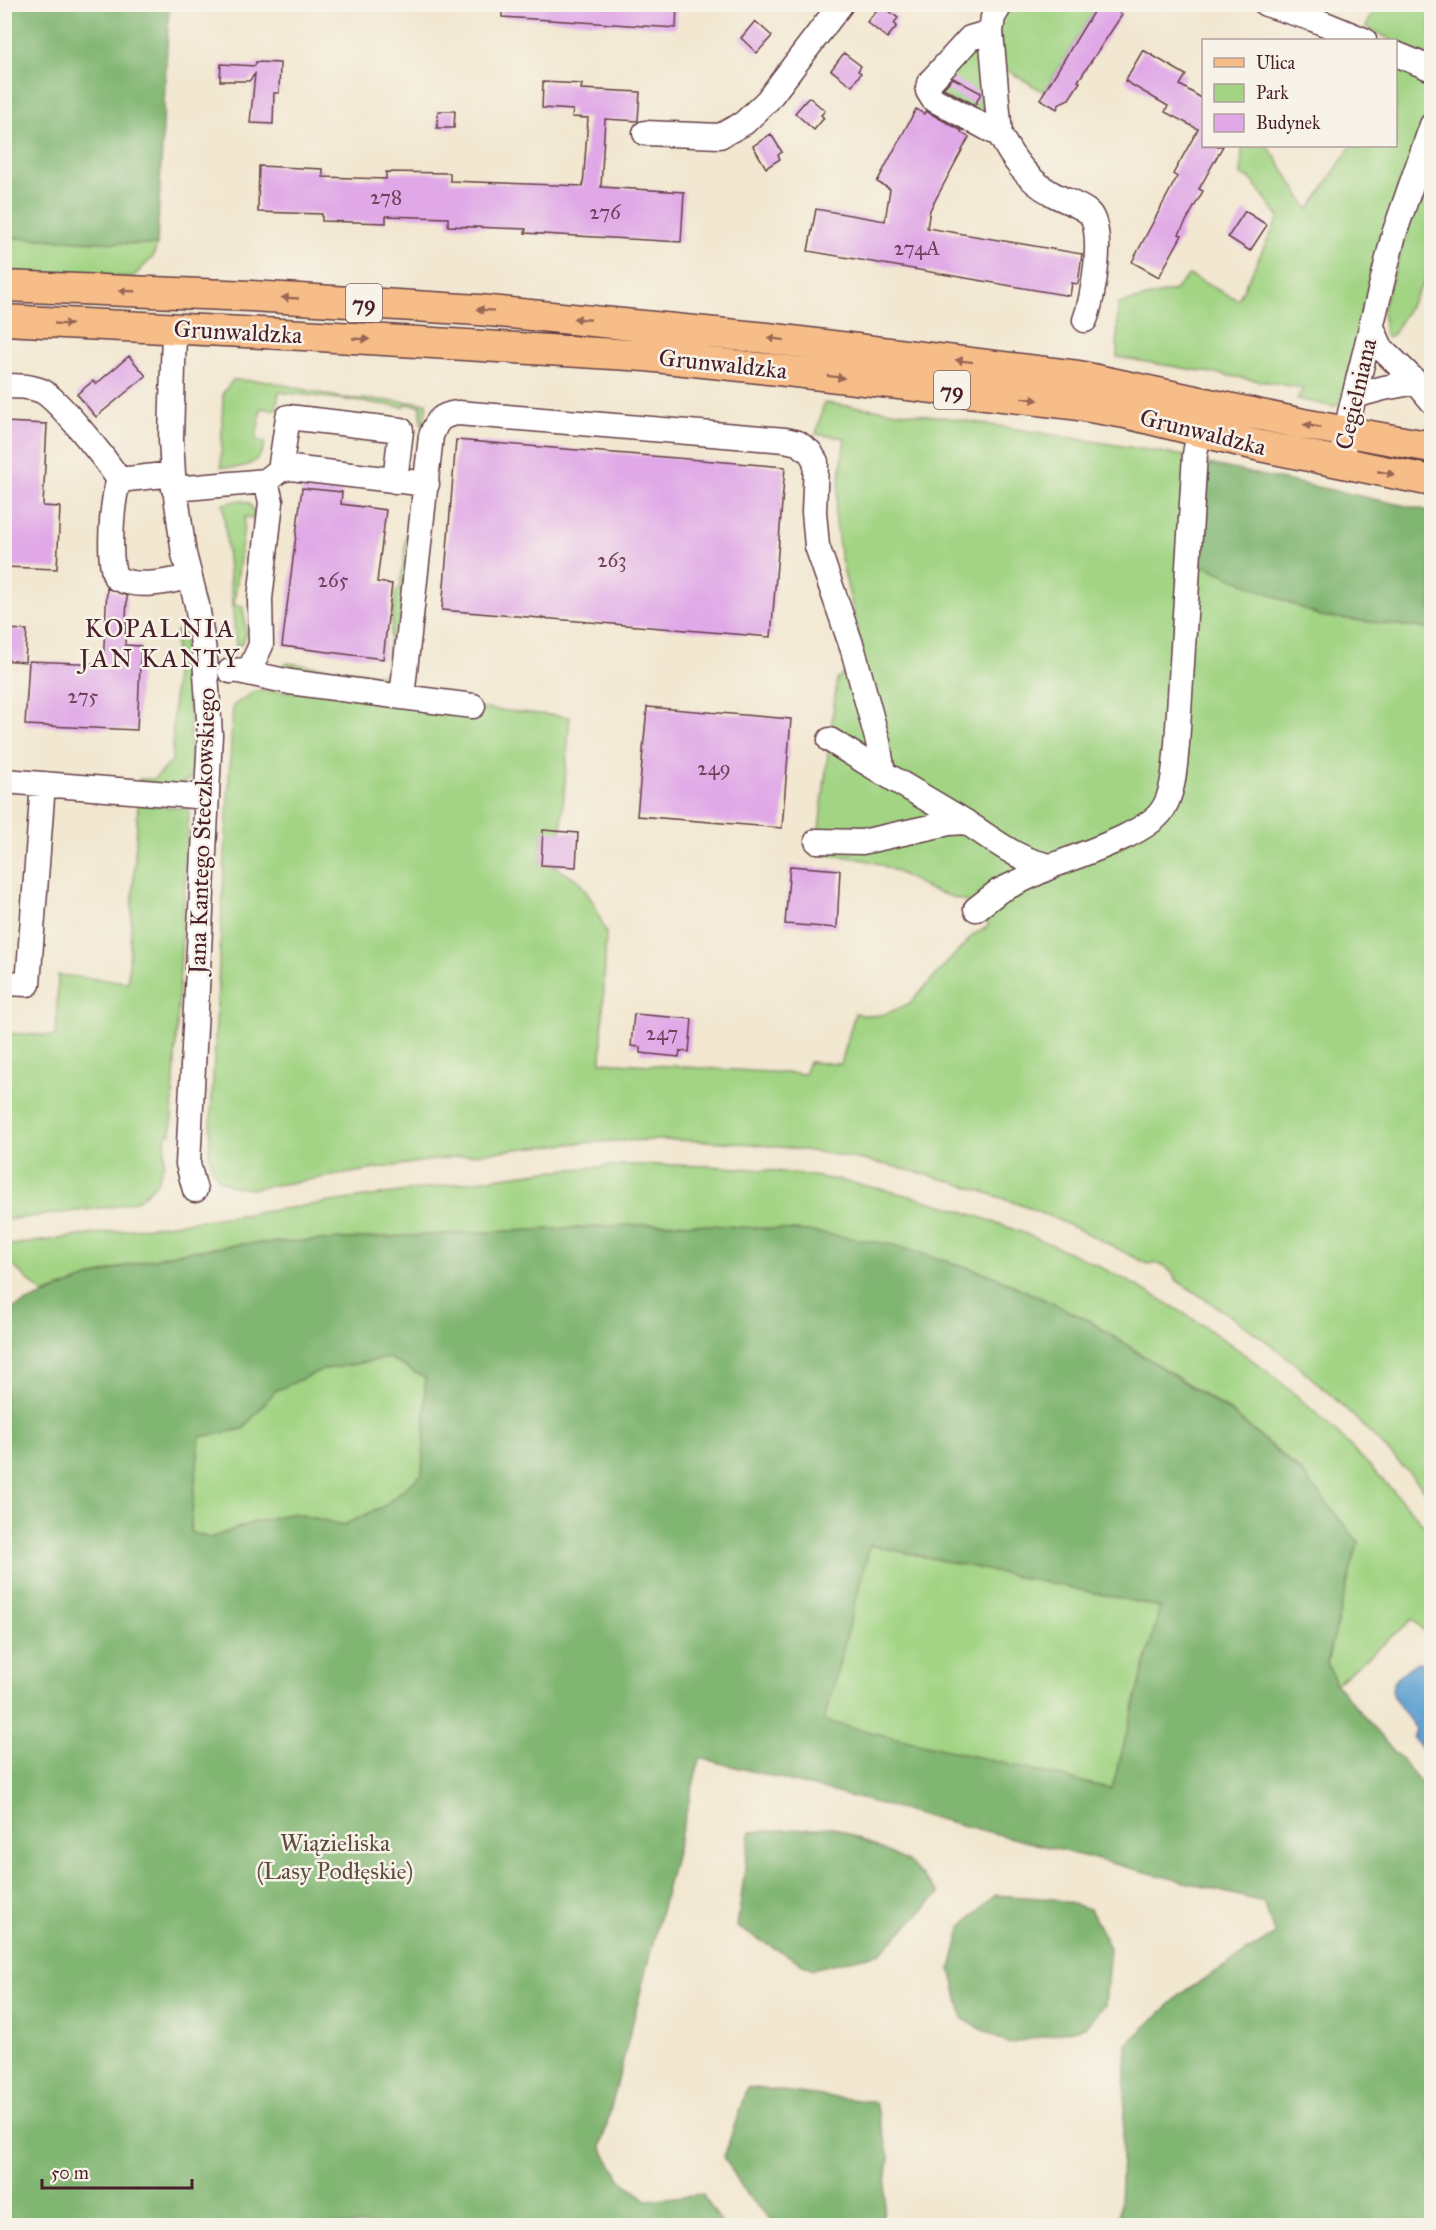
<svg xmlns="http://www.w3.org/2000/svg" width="1436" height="2230" font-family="'IM FELL Great Primer',serif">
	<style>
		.green { fill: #a2d484; stroke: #767a58; stroke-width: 1.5 }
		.forest { fill: #81b672; stroke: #666a4e; stroke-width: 1.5; fill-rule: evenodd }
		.water { fill: #5fa1d2; stroke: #54607e; stroke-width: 1.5 }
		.building { fill: #e0a8e7 }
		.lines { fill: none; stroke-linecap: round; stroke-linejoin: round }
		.minor-casing { stroke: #633d44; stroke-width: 27 }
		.major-casing { stroke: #633d44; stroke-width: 33 }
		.minor { stroke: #fff; stroke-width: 24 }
		.major { stroke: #f7bd88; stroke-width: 30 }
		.oneway { fill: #986655 }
		.labels { text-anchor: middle; stroke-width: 5; stroke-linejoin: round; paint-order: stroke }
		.number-label { font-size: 21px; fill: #70415a }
		.shield { fill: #f7f3e8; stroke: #7e5f64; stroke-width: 1.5 }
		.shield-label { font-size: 22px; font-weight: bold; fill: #4a1f2b }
		.street-label { font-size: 24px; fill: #4a1f2b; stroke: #f7f3e8 }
		.park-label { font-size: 24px; fill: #604c41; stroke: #f7f3e8 }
		.neighbourhood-label { font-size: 26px; letter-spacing: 1.5px; fill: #4a1f2b; stroke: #f7f3e8 }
	</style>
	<rect width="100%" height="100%" fill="#f7f3e8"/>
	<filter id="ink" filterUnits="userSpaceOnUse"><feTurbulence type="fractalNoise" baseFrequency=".0167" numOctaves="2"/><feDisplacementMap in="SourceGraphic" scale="12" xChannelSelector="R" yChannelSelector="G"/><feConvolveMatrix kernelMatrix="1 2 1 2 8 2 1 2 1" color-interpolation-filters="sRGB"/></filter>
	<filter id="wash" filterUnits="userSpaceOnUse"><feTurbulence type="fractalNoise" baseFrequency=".008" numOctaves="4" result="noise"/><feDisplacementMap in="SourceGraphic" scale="24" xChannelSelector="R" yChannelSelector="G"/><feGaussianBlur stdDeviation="1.35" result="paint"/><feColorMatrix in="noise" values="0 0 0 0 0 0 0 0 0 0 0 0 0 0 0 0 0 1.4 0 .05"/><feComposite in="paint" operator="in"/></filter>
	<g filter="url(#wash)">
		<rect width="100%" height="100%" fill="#f2e7d0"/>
		<path class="green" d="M1012 5H1098L1044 92 1000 66 998 20Z
			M1377 5H1431V57L1409 49 1366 27Z
			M983 38 987 101 977 115 933 90Z
			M1401 65C1418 74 1430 82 1431 103L1394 207 1342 400 1334 407 1297 399 1303 388 1117 357 1118 304 1175 290 1189 275 1238 300 1279 217 1251 179 1241 175 1242 146H1268L1309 210 1351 146H1396V75Z
			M1431 155V270L1393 334 1387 338 1384 330 1383 307Z
			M4 237 157 245 153 257 133 277 5 274Z
			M233 380 267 381 342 398 427 403 424 424H421V406L406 404 404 407 279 392 276 410 261 408 256 440 265 442C261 465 242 470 221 467L223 393Z
			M824 403 942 417 1185 456 1198 563 1320 616 1431 629V1497C1388 1449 1343 1404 1293 1362 1256 1332 1216 1306 1176 1280 1172 1269 1160 1261 1148 1264 1123 1252 1099 1239 1073 1227 1030 1207 984 1191 939 1178 822 1146 702 1134 581 1143 471 1151 360 1172 251 1189 224 1186 212 1181 209 1153L233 706 255 691 318 692 570 717 561 832 543 831 541 864 553 866 578 880 593 902 606 933 601 1062 804 1074 809 1062 841 1064 855 1013C877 1020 889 1013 910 1003L973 935 989 926C969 894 960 902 929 889 914 882 900 872 884 866 862 857 839 856 816 854L837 679 864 658 840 554 835 514 845 438 816 434Z
			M411 495H415L392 684 284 670V665L287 663 385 675 396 590H400Z
			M240 500 249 503 254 511V518L245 517 234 605 243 607C244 620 252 642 236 647L223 504Z
			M176 631H183L189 670 191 778 178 786 139 783V779H154L172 761Z
			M138 804 189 809 171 1134 166 1135 164 1162 157 1183 138 1200 117 1206 5 1220V1033L56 1036 58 975 128 982Z
			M624 1165C680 1164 735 1166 790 1173 966 1195 1140 1269 1278 1380 1334 1426 1383 1479 1431 1533V1639L1413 1619 1336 1684 1327 1663 1358 1542 1301 1471 1233 1413 1088 1320 990 1274 893 1245 807 1231 675 1223 243 1244 174 1254 117 1268 43 1294 5 1258 4 1246 248 1214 545 1171Z
			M389 1358 425 1378V1430L422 1474 384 1506 344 1525 292 1513 252 1523 210 1538 190 1532 200 1437 243 1429 275 1391 321 1370Z
			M870 1545 1161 1607 1112 1789 824 1721Z"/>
		<path class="forest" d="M4 5H169L157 245 5 237Z
			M1208 464 1431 511V629L1320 616 1198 563 1204 469Z
			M676 1223 807 1231 894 1245 991 1275 1088 1320 1233 1414 1301 1472 1358 1542 1327 1663 1336 1684 1431 1794V2225H1119L1127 2044 1181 1994 1275 1934 1263 1902 700 1758 601 2147 621 2180 647 2200 702 2194 723 2225H5V1312C59 1287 115 1266 175 1254 197 1250 220 1247 243 1244ZM389 1358 425 1378V1430L422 1474 384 1506 344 1525 292 1513 252 1523 211 1538 190 1532 200 1437 243 1429 275 1391 321 1370ZM870 1545 1160 1607 1112 1789 824 1721Z
			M834 1827 909 1862 939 1894 880 1953 812 1969 737 1927 750 1832Z
			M995 1895 1054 1899 1090 1909 1110 1948 1105 2005 1085 2027 1008 2044 963 2019 951 1969 961 1928Z
			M747 2087 875 2102 889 2156 882 2225H776L746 2194 724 2157Z"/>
		<path class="water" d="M1417 1662 1424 1663 1431 1672V1761L1413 1738 1416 1729 1392 1695C1390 1679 1405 1671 1417 1662Z"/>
		<g id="blocks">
			<path class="building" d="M502 4H677L676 28 502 17Z
				M1098 4H1107L1122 15 1078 81 1080 82 1069 99 1060 103 1057 109 1040 99Z
				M881 5 898 18 894 23 897 26 887 38 867 22Z
				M755 21 772 36 757 53 741 38Z
				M1143 50 1186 75 1180 85 1203 99V146H1223L1199 189 1203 191 1179 234 1182 235 1159 277 1132 262 1177 177 1173 174 1198 129 1165 112 1168 106 1125 81Z
				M844 53 861 66 858 71 861 73 852 86 831 70Z
				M256 62 280 63 279 93H274L273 124 250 123 255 74 249 81H220L221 64 255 66Z
				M953 78 981 93 975 105 943 88Z
				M543 82 582 84 581 89 640 92 638 121 605 119 601 187 684 192 681 242 525 233 526 229 448 226V218L386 216V223L322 221V214L258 212 259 166 323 169V177L386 179V172L450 173V181L583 186 588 118 572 117 573 110 542 108Z
				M809 97 825 111 821 115 824 118 814 130 795 113Z
				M916 109 924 114 926 111 962 131 961 133 969 137 930 210 927 228 1082 254 1078 284 1072 283 1070 296 808 251 816 209 885 221 890 189 877 182Z
				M438 111H455L454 128H437Z
				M771 134 782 152 778 155 780 159 766 168 753 146Z
				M1245 211 1267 225 1250 251 1228 237Z
				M129 356 146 376 96 417 77 394 93 381 96 384Z
				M4 422 47 424 43 506 60 507 57 569 4 567Z
				M456 440 785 467 771 637 442 610Z
				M302 488 342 492 341 504 386 510 377 582 392 584 383 659 282 646Z
				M107 588 127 596 125 645 141 646 137 730 25 725 29 661 103 664Z
				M4 629 27 630 25 662 4 660Z
				M647 707 791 719 782 828 637 816Z
				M543 830 578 833 576 867 541 865Z
				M790 866 840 870 837 928 785 924Z
				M634 1014 692 1019 689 1052 680 1051 679 1057 640 1053V1047L631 1046Z"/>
		</g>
	</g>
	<g filter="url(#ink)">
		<use href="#blocks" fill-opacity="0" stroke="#633d44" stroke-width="1.5"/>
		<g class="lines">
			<defs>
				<path id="minor" d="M1266 4 1313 19 1364 40
					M991 32 970 38 929 83 928 91 933 99 1000 135 991 32 993 17 1001 4
					M1396 54 1432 69
					M645 133 720 136 744 123 767 101 841 4
					M1000 135C1012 158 1027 180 1051 193 1062 200 1078 204 1088 212 1106 227 1093 300 1085 320
					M1371 325 1381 348 1416 382 1432 401
					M174 330 171 439 173 474 184 554 197 605 205 658 210 735 188 1164 195 1190
					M4 386C17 386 30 386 42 391 60 401 107 461 119 480
					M1354 396 1384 388 1416 382
					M1343 449 1350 413 1394 234 1432 125
					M280 470 288 417 401 430 395 481
					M119 480C112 499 107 560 116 578 138 589 167 582 189 577
					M119 480 173 474
					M174 489 266 481 280 470 291 468 427 484
					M230 671 246 670 251 667 261 645 260 599 271 502 266 481
					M239 671 290 682 402 697 431 436C437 420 441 415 458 413L785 440 798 443 810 452 816 462 814 512 817 546 853 650 878 742 883 773
					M402 697 473 706
					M830 740C874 768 919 794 964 821 993 839 1017 861 1052 866 1081 854 1143 835 1161 812 1174 795 1175 764 1177 744L1195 454 1199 432
					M4 781 207 797
					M817 841 862 842 949 823 966 822
					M976 909 999 891 1052 866
					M4 983 28 984 43 784"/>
				<path id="major" d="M4 286 251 296 479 310 767 338 1078 376 1303 424 1432 447
					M4 320 303 335 646 356 778 370 1072 404 1125 413 1260 446 1432 481"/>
			</defs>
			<use href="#minor" class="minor-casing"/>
			<use href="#major" class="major-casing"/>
			<use href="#minor" class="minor"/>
			<use href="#major" class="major"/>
		</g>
		<defs><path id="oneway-solid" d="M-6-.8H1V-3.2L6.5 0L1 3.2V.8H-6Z" transform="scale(1.5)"/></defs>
		<g class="oneway">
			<use href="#oneway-solid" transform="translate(127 291) rotate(-178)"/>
			<use href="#oneway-solid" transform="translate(290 298) rotate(-177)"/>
			<use href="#oneway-solid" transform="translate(485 310) rotate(-176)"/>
			<use href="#oneway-solid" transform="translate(582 319) rotate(-175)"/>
			<use href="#oneway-solid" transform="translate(63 324) rotate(3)"/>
			<use href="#oneway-solid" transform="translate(361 339) rotate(3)"/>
			<use href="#oneway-solid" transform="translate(776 339) rotate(-173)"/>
			<use href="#oneway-solid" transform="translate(964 361) rotate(-173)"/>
			<use href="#oneway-solid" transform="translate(836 377) rotate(7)"/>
			<use href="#oneway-solid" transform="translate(1030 399) rotate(7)"/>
			<use href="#oneway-solid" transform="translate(1312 426) rotate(-169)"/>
			<use href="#oneway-solid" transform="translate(1386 473) rotate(11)"/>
		</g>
	</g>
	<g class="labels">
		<g class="number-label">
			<text x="386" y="204">278</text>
			<text x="605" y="219">276</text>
			<text x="917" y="255">274A</text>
			<text x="612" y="567">263</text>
			<text x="333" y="587">265</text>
			<text x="83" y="703">275</text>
			<text x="714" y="775">249</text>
			<text x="662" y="1040">247</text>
		</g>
		<g class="shield">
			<rect x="346" y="284" width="36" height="38" rx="4.5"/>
			<rect x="934" y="371" width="36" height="38" rx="4.5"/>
		</g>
		<g class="shield-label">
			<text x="364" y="311">79</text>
			<text x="952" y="398">79</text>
		</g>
		<g class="street-label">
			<text transform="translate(238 332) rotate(3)" y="8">Grunwaldzka</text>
			<text transform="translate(723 364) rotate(6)" y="8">Grunwaldzka</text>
			<text transform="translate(1356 394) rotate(-77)" y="8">Cegielniana</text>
			<text transform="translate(1203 432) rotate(14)" y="8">Grunwaldzka</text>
			<text transform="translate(202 831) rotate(-88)" y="8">Jana Kantego Steczkowskiego</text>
		</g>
		<g class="park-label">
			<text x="335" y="1851">Wiązieliska<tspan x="335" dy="28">(Lasy Podłęskie)</tspan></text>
		</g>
		<g class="neighbourhood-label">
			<text x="160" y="637">KOPALNIA<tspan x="160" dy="30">JAN KANTY</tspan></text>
		</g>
	</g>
	<rect width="1436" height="2230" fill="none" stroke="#f7f3e8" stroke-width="24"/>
	<rect x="1202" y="39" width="195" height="108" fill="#f7f3e8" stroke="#b29e9c" stroke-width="1.5"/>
	<rect x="1214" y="58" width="30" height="9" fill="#f7bd88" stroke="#b29e9c" stroke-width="1.5"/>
	<text x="1256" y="69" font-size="18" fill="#4a1f2b">Ulica</text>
	<rect x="1214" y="84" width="30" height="18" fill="#a2d484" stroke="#b29e9c" stroke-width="1.5"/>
	<text x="1256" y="99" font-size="18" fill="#4a1f2b">Park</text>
	<rect x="1214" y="114" width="30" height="18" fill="#e0a8e7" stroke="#b29e9c" stroke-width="1.5"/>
	<text x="1256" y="129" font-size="18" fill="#4a1f2b">Budynek</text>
	<path d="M42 2179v9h150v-9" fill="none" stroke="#4a1f2b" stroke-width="3"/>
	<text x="51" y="2179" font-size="18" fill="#4a1f2b" stroke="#f7f3e8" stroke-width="4.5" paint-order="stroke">50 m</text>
</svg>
